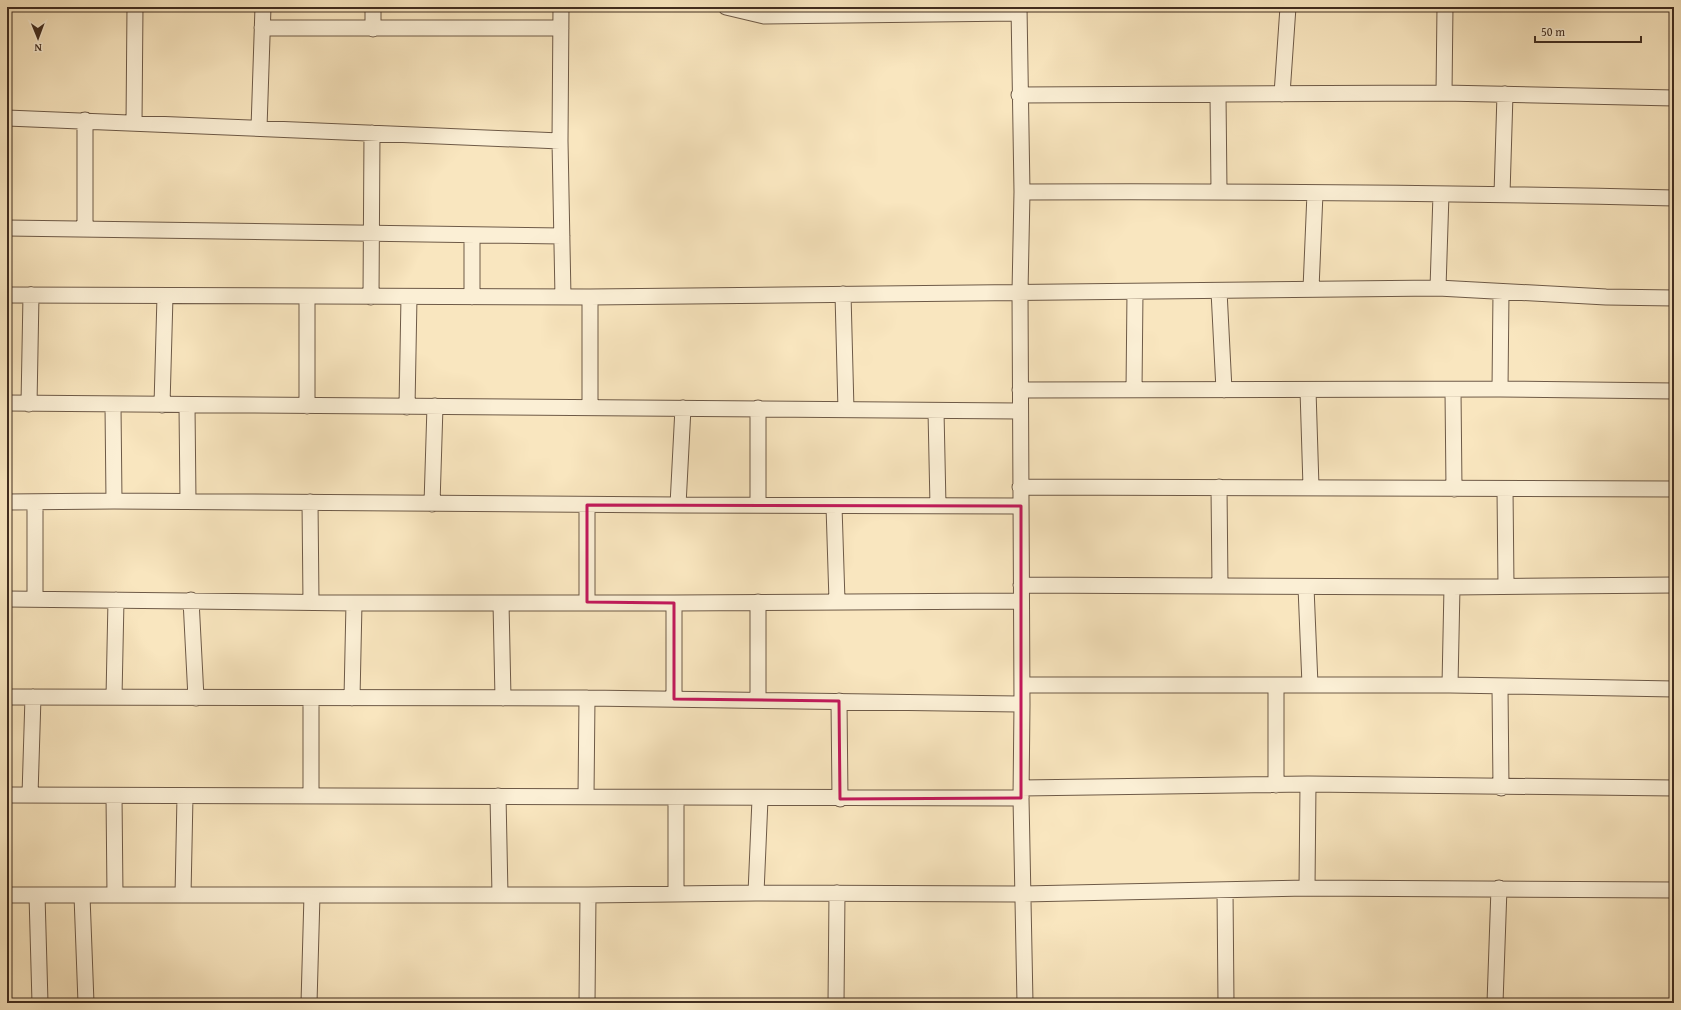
<svg xmlns="http://www.w3.org/2000/svg" width="1681" height="1010" font-family="'Gentium Book Plus',serif">
	<style>
		.lines { fill: none; stroke-linecap: round; stroke-linejoin: round }
		.street-casing { stroke: #6e5a47; stroke-width: 17 }
		.street { stroke: #fbefd5; stroke-width: 15 }
		.marked { fill: none; stroke: #c2185b; stroke-width: 3; stroke-linejoin: round }
	</style>
	<rect width="100%" height="100%" fill="#f9e6bf"/>
	<filter id="stains"><feTurbulence type="fractalNoise" baseFrequency=".005" numOctaves="4"/><feColorMatrix values="0 0 0 0 .2 0 0 0 0 .09 0 0 0 0 .02 0 0 0 .5 -.17"/></filter>
	<radialGradient id="worn" r=".72"><stop offset=".6" stop-color="#630" stop-opacity="0"/><stop offset="1" stop-color="#630" stop-opacity=".3"/></radialGradient>
	<g class="lines">
		<defs>
			<path id="street" d="M373 7V29
				M561 7 560 141 563 297
				M726 7 764 16 1019 13
				M1019 7 1022 192 1020 292 1022 704 1021 798 1025 1003
				M262 28H561
				M1444 93 1445 7
				M1282 94 1288 7
				M1019 95 1444 93 1674 98
				M1218 95 1219 191
				M7 118 560 141
				M85 120V228
				M134 123 135 7
				M259 128 263 7
				M1022 192C1239 191 1457 193 1674 198
				M1502 194 1505 94
				M7 228 562 236
				M472 235V297
				M1438 288 1441 194
				M1311 289 1315 193
				M1219 291 1224 390
				M843 294 846 410
				M7 295 590 297 1438 288 1606 297 1674 298
				M371 297 372 133
				M1500 389 1501 292
				M1020 390 1500 389 1674 391
				M1134 390 1135 292
				M1308 390 1311 487
				M1453 391 1454 489
				M7 403 1020 411
				M29 404 31 295
				M162 405 165 296
				M113 406 114 501
				M187 406 188 501
				M307 406V296
				M407 407 409 297
				M590 408V297
				M758 408V505
				M936 411 938 506
				M1020 487 1674 489
				M1219 487 1220 586
				M1505 489 1506 586
				M7 502 114 501 678 505 1021 506
				M310 502 311 602
				M432 504 435 406
				M587 505V602
				M678 505 683 408
				M834 506 837 601
				M1021 585 1452 587 1674 585
				M1306 587 1310 685
				M35 598V502
				M7 599 354 603H674L1020 601
				M191 600 196 698
				M758 602V700
				M501 603 503 698
				M674 603V699
				M1022 685H1450L1674 689
				M1276 685V785
				M1450 685 1452 587
				M1500 687 1501 788
				M7 697 587 698 1022 704
				M114 697 116 600
				M352 698 354 603
				M311 699V796
				M839 701 840 799
				M1021 788 1308 784 1674 788
				M7 795 1021 798
				M30 795 33 697
				M114 796 115 895
				M498 796 500 895
				M586 796 587 698
				M1307 888 1308 784
				M1225 890 1226 1003
				M756 893 760 799
				M676 894V798
				M7 895H588L756 893 1023 894 1307 888 1674 890
				M37 895 40 1003
				M183 895 185 796
				M82 896 86 1003
				M309 1003 312 895
				M587 1003 588 895
				M836 1003 837 893
				M1495 1003 1499 888"/>
		</defs>
		<use href="#street" class="street-casing"/>
		<use href="#street" class="street"/>
	</g>
	<path class="marked" d="M587 505 1021 506V798L840 799 839 701 674 699V603L587 602Z"/>
	<rect width="1681" height="1010" fill="none" stroke="#f9e6bf" stroke-width="24"/>
	<rect x="8" y="8" width="1665" height="994" fill="none" stroke="#402c1f" stroke-width="2"/>
	<rect x="12" y="12" width="1657" height="986" fill="none" stroke="#402c1f"/>
	<g transform="translate(38 38) rotate(179)" stroke="#fbefd5" stroke-width="3" paint-order="stroke">
	<path d="M0-3L7 15L0 10L-7 15Z" fill="#402c1f"/>
	<text y="-6" font-size="11" font-weight="bold" text-anchor="middle" fill="#402c1f">N</text>
	</g>
	<path d="M1535 36v6h106v-6" fill="none" stroke="#402c1f" stroke-width="2"/>
	<text x="1541" y="36" font-size="12" fill="#402c1f" stroke="#fbefd5" stroke-width="3" paint-order="stroke">50 m</text>
	<rect width="100%" height="100%" filter="url(#stains)"/>
	<rect width="100%" height="100%" fill="url(#worn)"/>
</svg>
